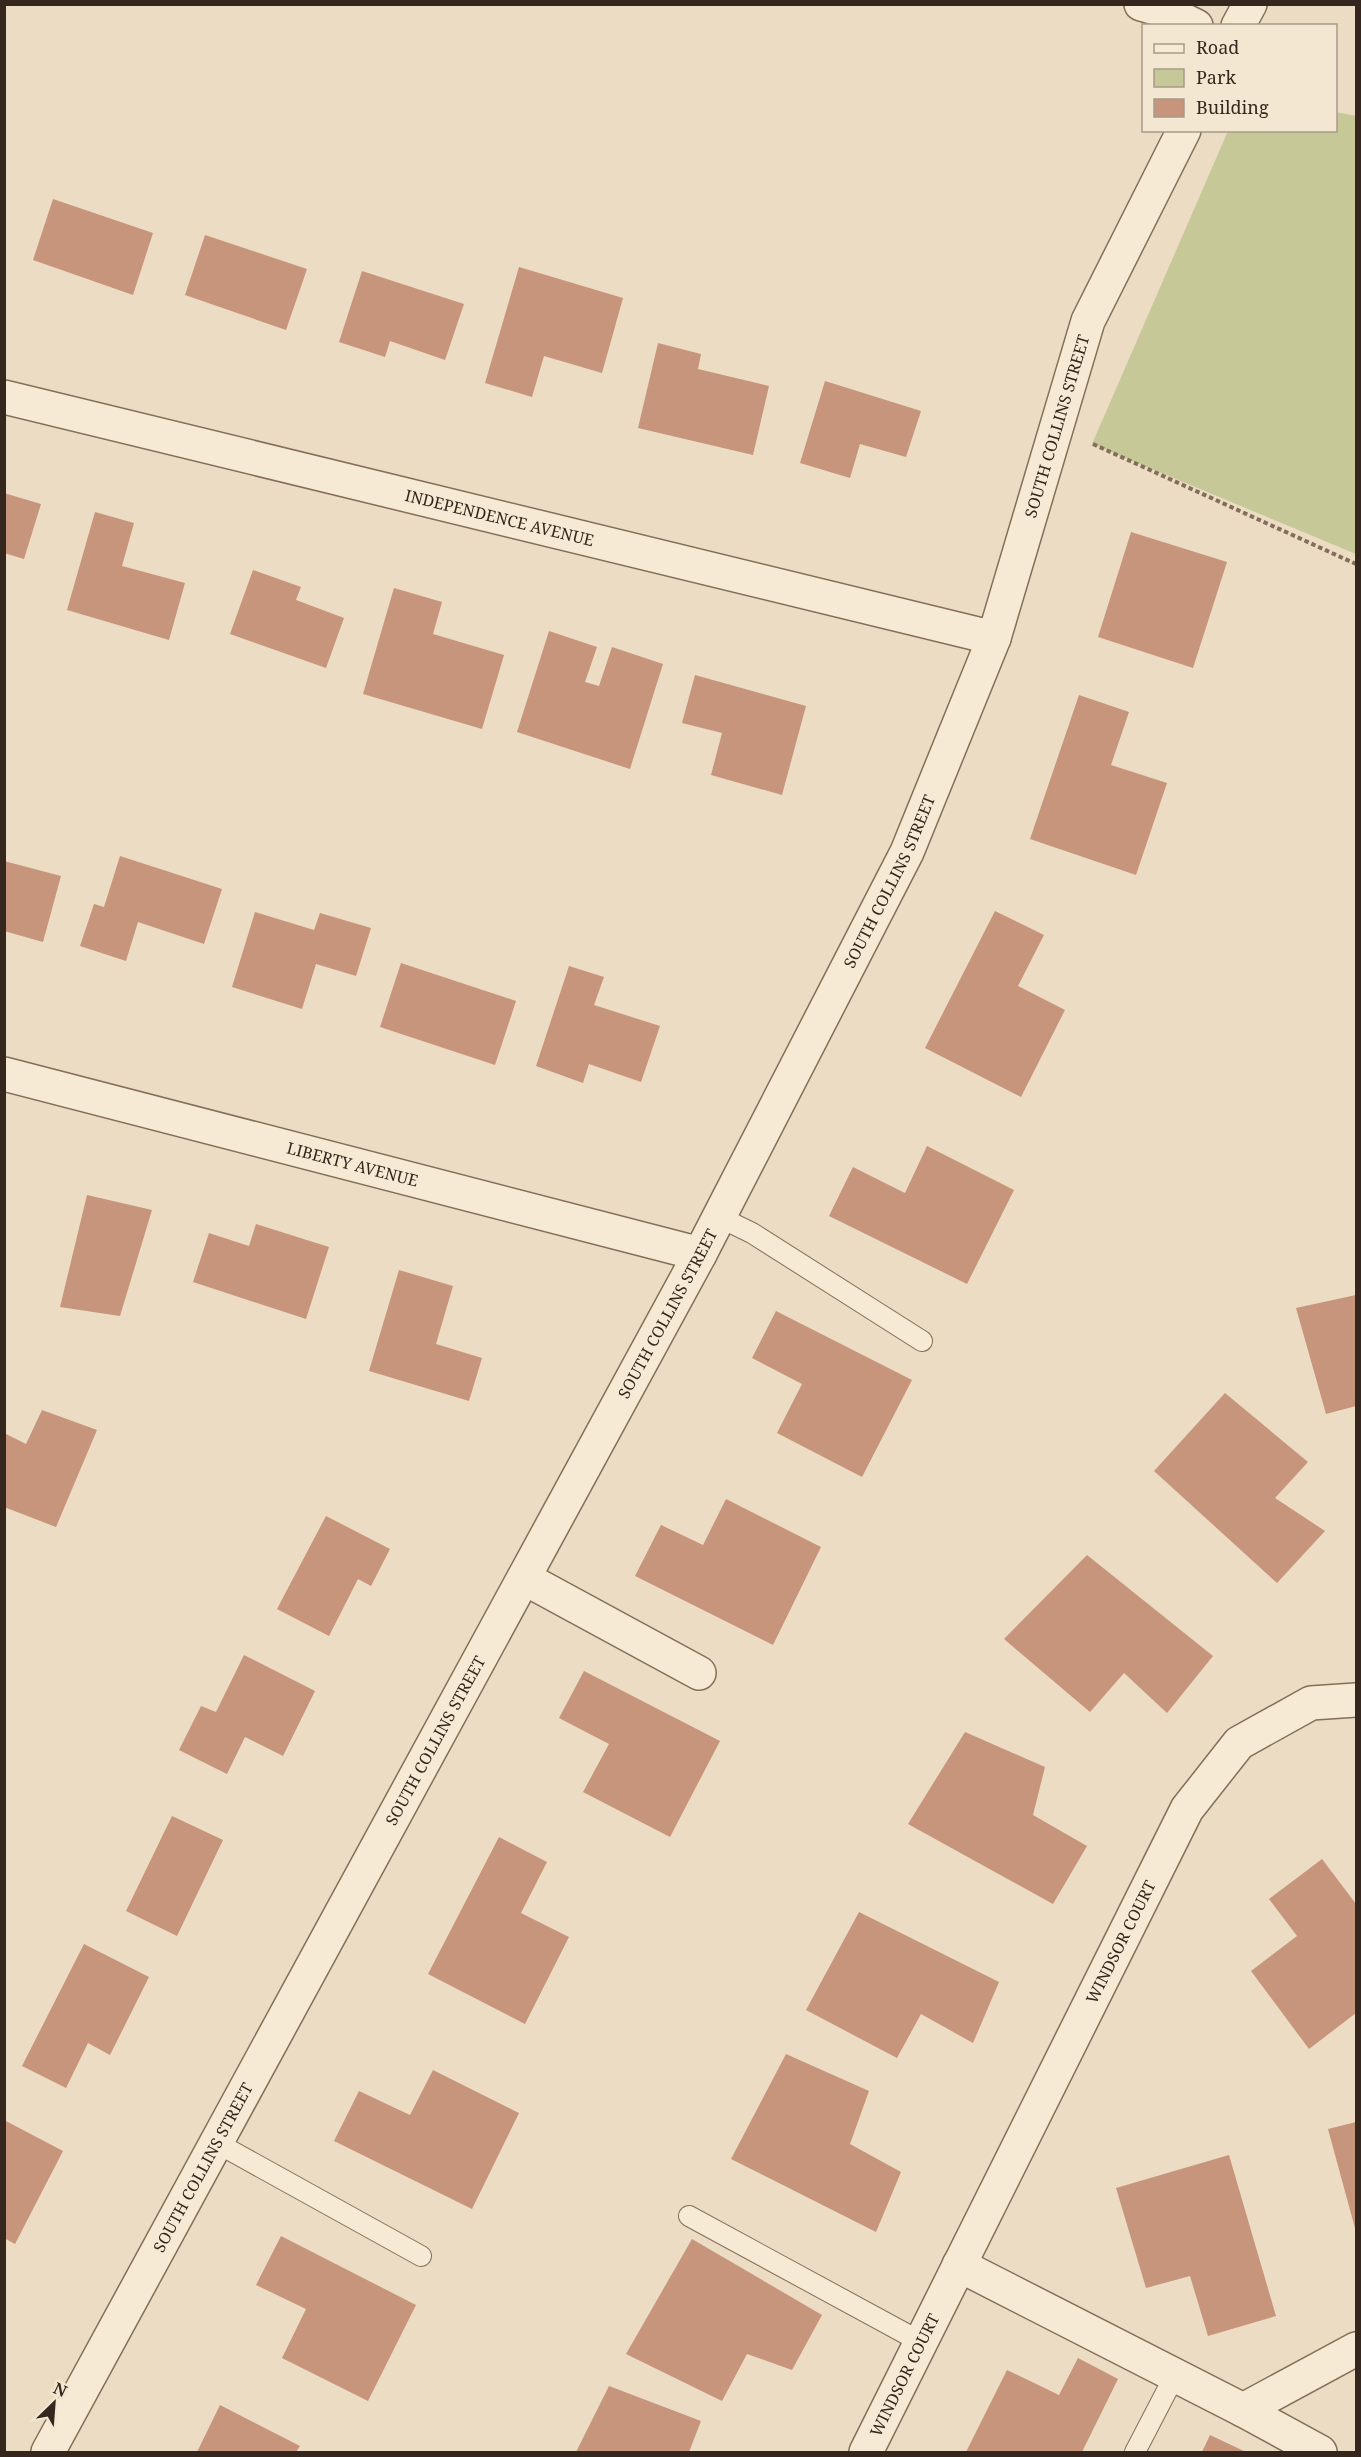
<svg xmlns="http://www.w3.org/2000/svg" width="1361" height="2457" font-family="'Noto Serif',serif">
	<style>
		.green { fill: #c6c897 }
		.building { fill: #c7957b }
		.lines { fill: none; stroke-linecap: round; stroke-linejoin: round }
		.service-casing { stroke: #846e5b; stroke-width: 22 }
		.minor-casing { stroke: #846e5b; stroke-width: 36 }
		.path { stroke: #846e5b; stroke-width: 4; stroke-dasharray: 4.5 3; stroke-linecap: butt }
		.service { stroke: #f6ead5; stroke-width: 20 }
		.minor { stroke: #f6ead5; stroke-width: 33 }
		.labels { text-anchor: middle; stroke-width: 6; stroke-linejoin: round; paint-order: stroke }
		.street-label { font-size: 16px; fill: #35271e; stroke: #f3e7d2 }
	</style>
	<rect width="100%" height="100%" fill="#ebdcc3"/>
	<path class="green" d="M1336 112 1356 116V554L1092 444 1228 131 1336 130Z"/>
	<path class="building" d="M53 199 153 233 133 295 33 260Z
		M205 235 307 269 286 330 185 295Z
		M519 267 623 298 602 373 544 356 532 397 485 383Z
		M362 271 464 304 445 360 390 341 385 357 339 342Z
		M658 343 701 354 698 369 769 386 753 455 638 428Z
		M825 381 921 411 906 457 860 444 850 478 800 463Z
		M4 493 41 504 24 559 4 553Z
		M95 512 134 523 122 566 185 583 169 640 67 610Z
		M1131 532 1227 562 1193 668 1098 637Z
		M253 570 301 587 296 600 344 618 326 668 230 634Z
		M394 588 442 602 433 634 504 655 482 729 363 694Z
		M549 631 597 647 585 682 599 686 612 647 663 664 630 769 517 732Z
		M695 675 806 706 782 795 711 775 722 733 682 723Z
		M1079 695 1129 712 1111 765 1167 783 1136 875 1030 839Z
		M120 856 222 889 204 944 138 922 126 961 80 946 94 904 104 907Z
		M4 861 61 876 43 942 4 931Z
		M995 911 1044 935 1018 986 1065 1010 1021 1097 925 1048Z
		M255 912 314 930 320 913 371 928 356 976 316 964 302 1009 232 987Z
		M401 963 516 1001 495 1065 380 1027Z
		M569 966 604 977 594 1005 660 1026 641 1082 589 1064 583 1083 536 1066Z
		M927 1146 1014 1190 967 1284 829 1216 853 1167 905 1193Z
		M87 1195 152 1210 120 1316 60 1307Z
		M256 1224 329 1247 306 1319 193 1282 209 1233 249 1246Z
		M399 1270 453 1286 436 1344 482 1358 469 1401 369 1371Z
		M1356 1295V1406L1326 1414 1296 1308Z
		M776 1311 912 1380 862 1477 777 1433 802 1384 752 1358Z
		M1225 1393 1308 1462 1275 1498 1325 1531 1277 1583 1154 1471Z
		M42 1410 97 1430 56 1527 4 1507V1433L26 1444Z
		M726 1499 821 1547 773 1645 635 1576 661 1525 703 1545Z
		M326 1516 390 1549 371 1586 358 1579 329 1636 277 1609Z
		M1087 1555 1213 1656 1167 1713 1124 1673 1090 1712 1004 1639Z
		M244 1655 315 1691 283 1756 245 1737 227 1774 179 1750 201 1706 216 1712Z
		M584 1671 720 1741 670 1837 583 1792 609 1744 559 1718Z
		M965 1732 1045 1767 1033 1815 1087 1846 1053 1904 908 1824Z
		M172 1816 223 1840 177 1936 126 1911Z
		M499 1837 547 1862 521 1913 569 1937 525 2024 428 1974Z
		M1322 1859 1356 1904V2013L1309 2049 1251 1971 1297 1936 1269 1899Z
		M859 1912 999 1982 973 2043 921 2014 897 2058 806 2010Z
		M84 1944 149 1977 110 2055 88 2043 66 2088 22 2066Z
		M786 2054 869 2091 850 2144 901 2172 876 2232 731 2159Z
		M433 2070 519 2113 472 2209 334 2141 359 2091 410 2115Z
		M4 2120 63 2151 15 2244 4 2238Z
		M1356 2122V2232L1328 2129Z
		M1229 2155 1276 2316 1208 2336 1190 2276 1146 2288 1116 2188Z
		M281 2236 416 2305 368 2401 282 2358 306 2309 256 2285Z
		M692 2239 822 2315 792 2370 747 2354 722 2401 626 2354Z
		M1078 2358 1118 2379 1082 2452H966L1007 2370 1059 2395Z
		M609 2386 701 2421 689 2452H576Z
		M220 2405 300 2446 296 2452H197Z
		M1210 2435 1246 2452H1202Z"/>
	<g class="lines">
		<defs>
			<path id="service" d="M719 1217 752 1233 922 1341
				M217 2143 421 2256
				M689 2216 921 2342
				M1135 2452 1175 2375"/>
			<g id="minor">
				<path d="M1141 4 1165 11 1196 26"/>
				<path d="M1238 26 1250 4"/>
				<path id="s1" d="M4 397 994 638"/>
				<path id="s2" d="M4 1074 700 1254"/>
				<path d="M524 1578 699 1673"/>
				<path d="M959 2265 1243 2410 1320 2452"/>
				<path d="M1243 2410 1356 2349"/>
				<path id="s3" d="M48 2452 700 1254 907 852 994 638 1088 321 1184 130"/>
				<path id="s4" d="M866 2452 1187 1809 1239 1743 1311 1703 1356 1700"/>
			</g>
		</defs>
		<use href="#service" class="service-casing"/>
		<use href="#minor" class="minor-casing"/>
		<path class="path" d="M1093 444 1356 564"/>
		<use href="#service" class="service"/>
		<use href="#minor" class="minor"/>
	</g>
	<g class="labels">
		<g class="street-label">
			<text dy="6" stroke="none"><textPath href="#s3" startOffset="2268">SOUTH COLLINS STREET</textPath></text>
			<text dy="6" stroke="none"><textPath href="#s1" startOffset="510">INDEPENDENCE AVENUE</textPath></text>
			<text dy="6" stroke="none"><textPath href="#s3" startOffset="1782">SOUTH COLLINS STREET</textPath></text>
			<text dy="6" stroke="none"><textPath href="#s2" startOffset="360">LIBERTY AVENUE</textPath></text>
			<text dy="6" stroke="none"><textPath href="#s3" startOffset="1296">SOUTH COLLINS STREET</textPath></text>
			<text dy="6" stroke="none"><textPath href="#s3" startOffset="810">SOUTH COLLINS STREET</textPath></text>
			<text dy="6" stroke="none"><textPath href="#s4" startOffset="570">WINDSOR COURT</textPath></text>
			<text dy="6" stroke="none"><textPath href="#s3" startOffset="324">SOUTH COLLINS STREET</textPath></text>
			<text dy="6" stroke="none"><textPath href="#s4" startOffset="86">WINDSOR COURT</textPath></text>
		</g>
	</g>
	<rect width="1361" height="2457" fill="none" stroke="#35271e" stroke-width="12"/>
	<rect x="1142" y="24" width="195" height="108" fill="#f3e7d2" stroke="#a79a8a" stroke-width="1.5"/>
	<rect x="1154" y="44" width="30" height="9" fill="#f6ead5" stroke="#a79a8a" stroke-width="1.5"/>
	<text x="1196" y="54" font-size="18" fill="#35271e">Road</text>
	<rect x="1154" y="69" width="30" height="18" fill="#c6c897" stroke="#a79a8a" stroke-width="1.5"/>
	<text x="1196" y="84" font-size="18" fill="#35271e">Park</text>
	<rect x="1154" y="99" width="30" height="18" fill="#c7957b" stroke="#a79a8a" stroke-width="1.5"/>
	<text x="1196" y="114" font-size="18" fill="#35271e">Building</text>
	<g transform="translate(54 2403) rotate(25)" stroke="#f3e7d2" stroke-width="4.5" paint-order="stroke">
	<path d="M0-4.5L10 22L0 15L-10 22Z" fill="#35271e"/>
	<text y="-9" font-size="16" font-weight="bold" text-anchor="middle" fill="#35271e">N</text>
	</g>
</svg>
